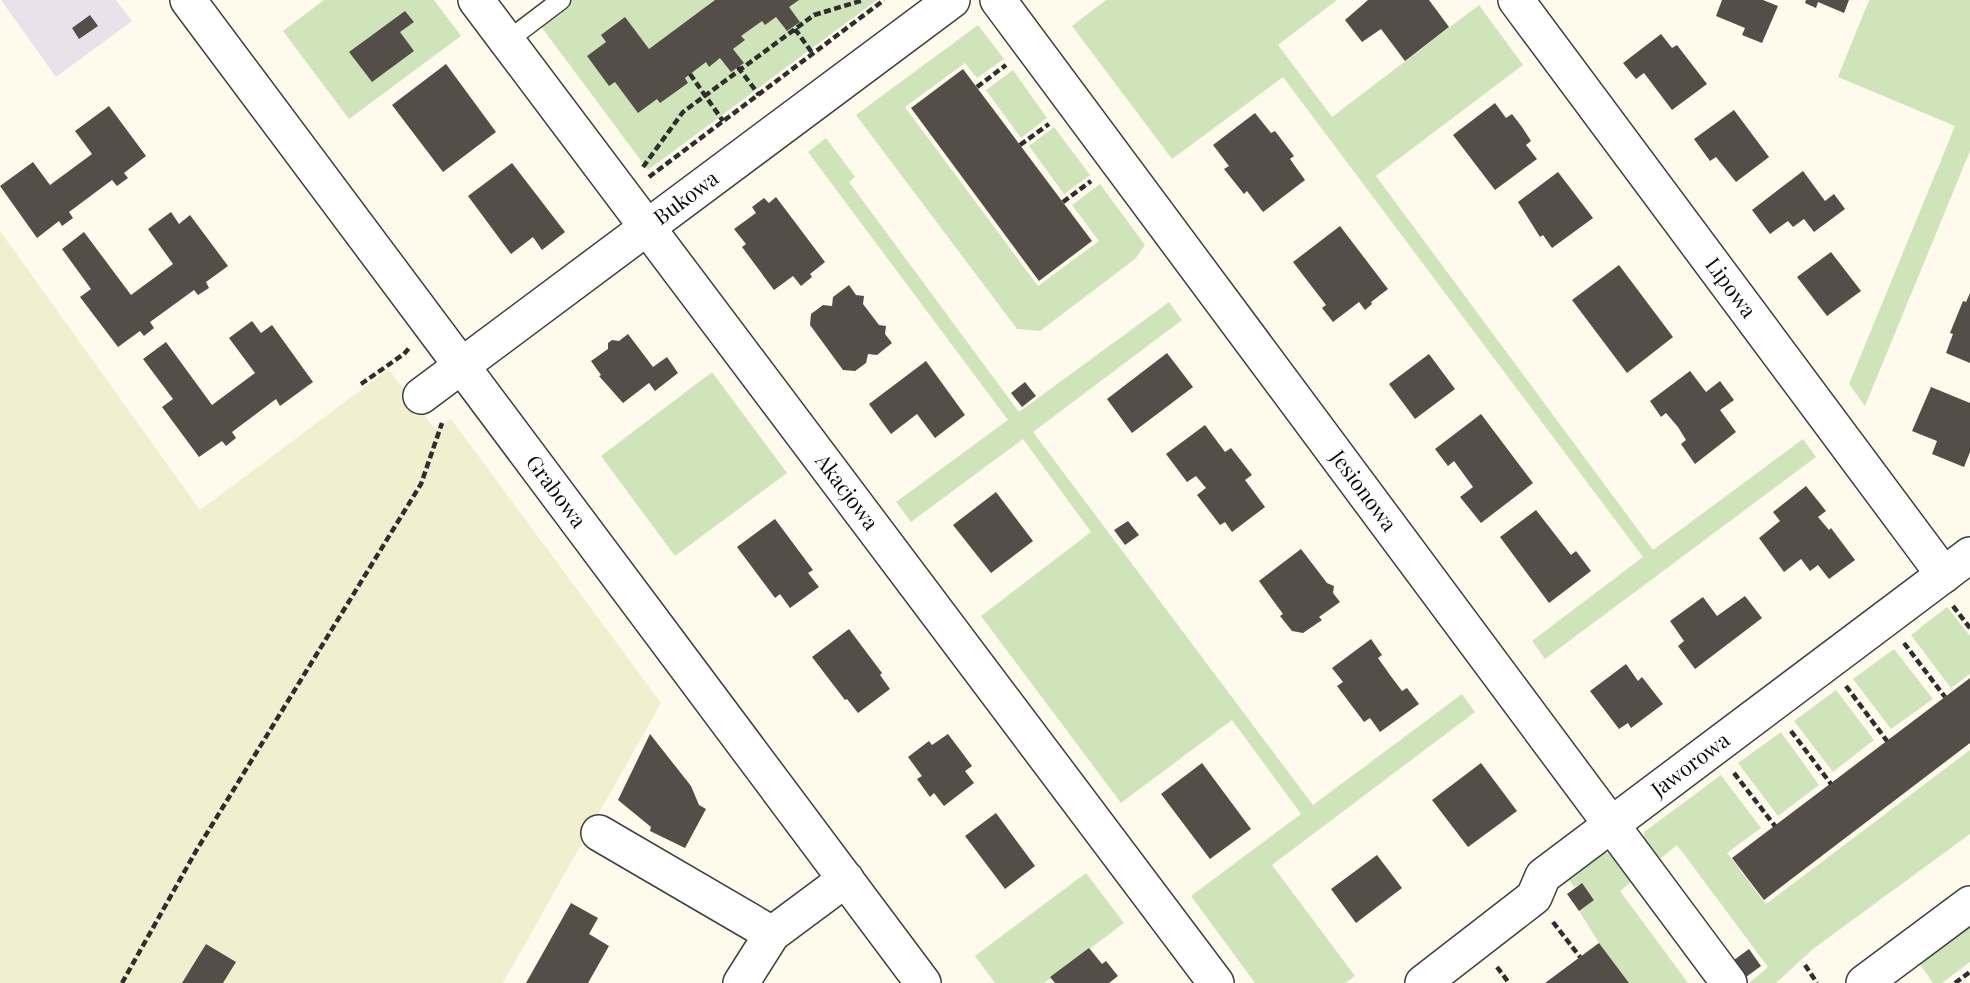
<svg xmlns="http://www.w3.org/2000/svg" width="1970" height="983" font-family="'Playfair Display',serif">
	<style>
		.industrial { fill: #eae1ea }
		.farmland { fill: #f2efcf }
		.green { fill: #cfe5b9 }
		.building { fill: #544e49 }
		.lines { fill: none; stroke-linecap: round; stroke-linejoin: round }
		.service-casing { stroke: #3f3f3f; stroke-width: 21 }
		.minor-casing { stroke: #3f3f3f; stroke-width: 38 }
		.path { stroke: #2e2e2e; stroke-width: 4.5; stroke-dasharray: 7 3.5; stroke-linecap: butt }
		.service { stroke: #fff; stroke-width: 18 }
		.minor { stroke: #fff; stroke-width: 35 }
		.labels { text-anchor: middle; stroke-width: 7; stroke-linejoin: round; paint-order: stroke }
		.street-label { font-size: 21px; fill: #0c0c0c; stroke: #fff }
	</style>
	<rect width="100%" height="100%" fill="#fefbed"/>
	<path class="industrial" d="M1 0H116L132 21 56 77Z"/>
	<path class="farmland" d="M0 231 200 510 390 368 389 370 435 429 451 419 661 703 503 983H0Z"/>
	<path class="green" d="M324 0H434L461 36 349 119 283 31Z
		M548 0H877L648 170 531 13Z
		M1106 0H1337L1278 45 1332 117 1479 5 1523 65 1376 176 1653 550 1803 439 1816 457 1545 659 1532 641 1643 557 1283 77 1172 159 1072 26Z
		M1869 0H1970V151L1865 406 1849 384 1955 126 1838 77Z
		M978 25 1004 59 977 78 965 63 905 107 1038 286 1099 241 1072 205 1100 184 1145 245 1135 259 1040 331 1017 329 856 115Z
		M1013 70 1047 118 1021 138 986 90Z
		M1054 127 1090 175 1064 194 1029 146Z
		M826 138 855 177 849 182 1019 412 1169 302 1182 320 1033 432 1313 805 1462 694 1475 712 1272 865 1355 976 1345 983H1255L1191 896 1301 814 1232 720 1121 803 981 616 1091 532 1023 439 911 522 896 502 1008 420 808 152Z
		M712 372 787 473 675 556 601 456Z
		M1947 607 1970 636V674L1951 688 1911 635Z
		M1894 649 1933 699 1891 729 1853 679Z
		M1836 690 1874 740 1833 772 1794 721Z
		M1781 732 1819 785 1778 816 1738 763Z
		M1970 750V834L1813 949 1776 983H1749L1768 967 1677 845 1661 858 1655 857 1644 845V832L1721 775 1761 828 1727 853 1766 904Z
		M1593 852 1617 854 1637 877 1620 891 1688 983H1629L1599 943 1579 911 1594 899 1582 884 1574 887 1565 874Z
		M1086 873 1124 923 1044 983H995L975 956Z
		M1970 925V962L1942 983H1933L1919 963Z"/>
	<path class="building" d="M715 0H799L789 7 800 22 787 31 776 17 765 25 762 21 741 36 745 40 733 49 744 63 731 72 720 58 709 67 706 62 685 78 688 83 660 103 657 99 638 113 615 82 609 86 587 56 606 42 601 35 625 17 649 49Z
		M1368 0H1429L1449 27 1405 61 1381 29 1362 42 1345 20Z
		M1722 0H1763L1778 6 1762 43 1742 35 1745 28 1716 16Z
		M1806 0H1849L1844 13 1818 2 1816 8 1805 3Z
		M405 11 414 22 400 32 414 51 372 82 349 52Z
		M90 15 98 26 79 39 72 28Z
		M1661 34 1672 48 1677 45 1707 84 1672 110 1644 73 1636 79 1623 63Z
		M446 64 496 132 443 172 392 105Z
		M963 69 1092 241 1039 281 911 108Z
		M1495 103 1506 118 1512 114 1522 127 1531 141 1526 145 1537 159 1495 190 1453 135Z
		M109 106 146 156 124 173 128 178 117 186 112 180 69 212 73 218 62 226 59 221 37 238 0 186 33 162 50 185 92 154 75 131Z
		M1734 110 1769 157 1736 182 1716 157 1710 161 1694 139Z
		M1255 113 1271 133 1275 131 1294 156 1290 159 1305 180 1263 212 1247 191 1244 194 1224 169 1229 166 1213 145Z
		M512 163 565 232 542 250 533 237 511 254 468 196Z
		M1803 171 1825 201 1834 194 1845 209 1814 232 1804 219 1793 227 1788 221 1770 234 1752 210Z
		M1558 172 1593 218 1552 248 1543 235 1540 237 1518 202Z
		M776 197 825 262 810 274 812 277 801 286 793 276 774 290 742 247 746 244 734 229 756 213 752 207 764 198 769 203Z
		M171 212 179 224 190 215 228 266 206 282 209 288 198 295 194 290 150 322 154 328 144 336 140 331 118 347 80 297 91 289 62 249 84 232 131 295 173 264 148 229Z
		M1340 226 1388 289 1371 302 1372 304 1365 310 1359 302 1333 322 1322 308 1326 305 1293 262Z
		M1831 252 1861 291 1827 316 1797 277Z
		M1619 265 1673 337 1627 373 1572 300Z
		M849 285 856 295 864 296 863 304 879 325 886 326 885 334 892 343 877 355 868 354 866 363 855 371 843 370 810 325 811 314 823 305 832 306 833 297Z
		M1970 293V363L1946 353 1953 334 1950 333 1963 301 1966 302Z
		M252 321 261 333 272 325 313 382 280 406 276 399 232 432 236 438 226 446 222 441 199 457 162 407 173 399 143 359 166 342 212 405 255 373 229 338Z
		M628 334 653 367 667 357 678 373 655 391 649 383 623 403 599 376 601 375 591 361 608 349V343L612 340 619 341Z
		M1167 353 1193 387 1132 433 1107 399Z
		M1429 354 1455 389 1415 419 1389 384Z
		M926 361 965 415 935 438 917 414 891 434 869 404Z
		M1690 371 1706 392 1720 381 1734 400 1720 410 1736 432 1695 464 1681 444 1686 440 1678 427 1666 413 1661 417 1650 401Z
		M1025 382 1036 396 1022 407 1011 393Z
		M1931 387 1970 403V452L1964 467 1932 454 1937 441 1912 431Z
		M1481 414 1533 483 1481 523 1460 497 1473 487 1454 461 1448 466 1435 449Z
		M1205 425 1225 452 1231 448 1252 475 1245 480 1265 507 1232 532 1225 522 1220 525 1197 495 1206 488 1196 476 1187 482 1166 454Z
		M1806 486 1826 511 1818 517 1829 530 1831 528 1855 560 1829 579 1818 565 1810 571 1801 559 1784 572 1759 538 1780 521 1773 512Z
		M996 492 1033 541 991 573 953 525Z
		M1536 510 1571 555 1576 551 1591 571 1549 603 1500 537Z
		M775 519 813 570 808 573 819 587 790 608 780 594 775 598 737 547Z
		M1128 521 1139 535 1125 545 1114 530Z
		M1301 549 1327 583 1334 586 1333 593 1340 602 1319 617 1322 620 1303 633 1292 631 1280 616 1283 614 1259 581Z
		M1745 596 1762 618 1695 669 1678 646 1684 641 1670 621 1703 597 1717 616Z
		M849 629 882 673 880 675 890 689 858 713 847 699 845 700 812 657Z
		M1371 639 1382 655 1378 658 1390 675 1402 691 1407 688 1419 704 1380 732 1370 718 1364 722 1337 686 1343 682 1332 668Z
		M1626 664 1638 681 1642 677 1663 704 1631 728 1628 723 1619 729 1590 691Z
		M1970 678V743L1764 900 1732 858Z
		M650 734 691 786 699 805 706 809 685 848 650 831 651 827 618 800Z
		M948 734 972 766 965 771 974 783 944 806 934 793 930 797 917 779 922 776 908 757 929 741 932 745Z
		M1202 763 1251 829 1210 859 1161 794Z
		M1481 763 1517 811 1468 847 1432 800Z
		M996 813 1035 866 1005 889 965 836Z
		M1377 855 1402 888 1356 923 1331 889Z
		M1582 883 1594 900 1579 911 1567 894Z
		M571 903 598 918 589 934 609 946 588 983H526Z
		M1599 943 1629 983H1545L1580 957Z
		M206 944 236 962 223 983H182Z
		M1089 948 1102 964 1106 961 1118 976 1109 983H1055L1050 977Z
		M1749 949 1761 966 1746 977 1734 960Z"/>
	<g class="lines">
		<defs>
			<path id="service" d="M507 41 561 0"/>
			<g id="minor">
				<path id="s1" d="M188 0 923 983"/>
				<path id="s2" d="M476 0 1216 983"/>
				<path id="s3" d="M998 0 1729 983"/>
				<path id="s4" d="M1516 0 1944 575"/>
				<path id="s5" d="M421 396 952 0"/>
				<path d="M599 833 772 934"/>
				<path d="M741 983 772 934 846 879"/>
				<path id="s6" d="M1423 983 1534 897 1543 876 1970 555"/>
				<path d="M1864 983 1970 904"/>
			</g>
		</defs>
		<use href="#service" class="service-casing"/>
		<use href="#minor" class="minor-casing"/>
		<path class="path" d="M795 29 813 54
			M738 67 759 95
			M690 74 723 121
			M977 87 1006 65
			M1020 145 1049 124
			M643 167 683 112 814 15 864 0
			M649 177 884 0
			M1063 202 1091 181
			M361 384 404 354 409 348
			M1953 606 1970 628
			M1904 643 1945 697
			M1846 686 1887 741
			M1791 731 1831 784
			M1734 773 1775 826
			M1553 922 1580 957
			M1805 965 1817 983
			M1497 967 1509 983
			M122 983 196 851 421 484 442 423
			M1955 983 1970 972"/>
		<use href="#service" class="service"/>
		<use href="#minor" class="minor"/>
	</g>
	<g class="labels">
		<g class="street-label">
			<text dy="7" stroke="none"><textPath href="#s5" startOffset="331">Bukowa</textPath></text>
			<text dy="7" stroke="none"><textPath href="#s4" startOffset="359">Lipowa</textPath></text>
			<text dy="7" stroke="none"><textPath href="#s1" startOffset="614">Grabowa</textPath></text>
			<text dy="7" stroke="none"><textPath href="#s2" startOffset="616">Akacjowa</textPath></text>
			<text dy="7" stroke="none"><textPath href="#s3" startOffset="612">Jesionowa</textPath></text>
			<text dy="7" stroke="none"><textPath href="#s6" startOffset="348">Jaworowa</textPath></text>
		</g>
	</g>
</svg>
